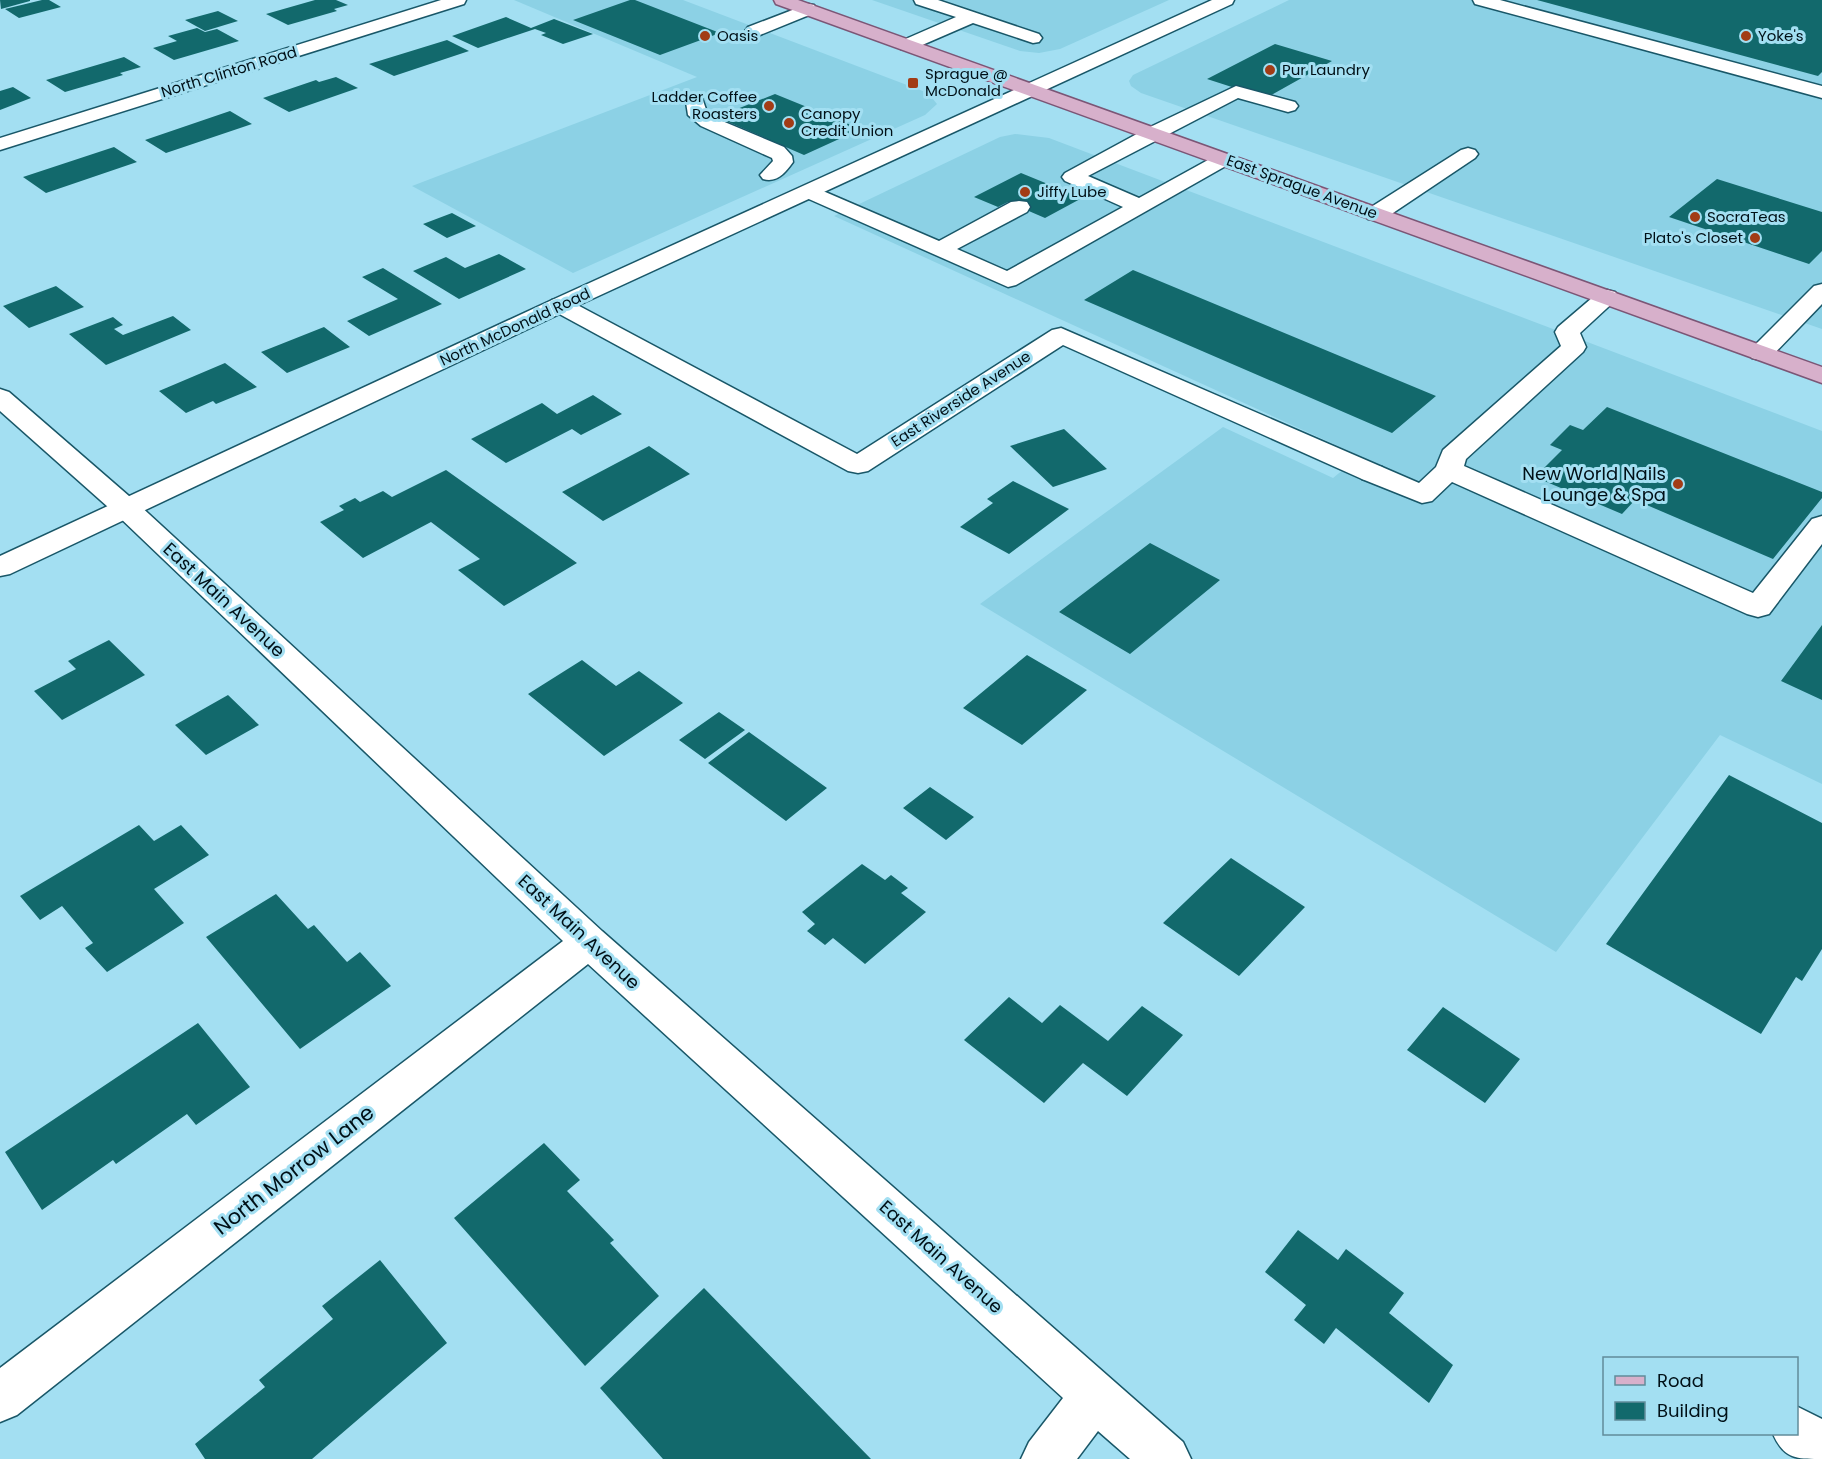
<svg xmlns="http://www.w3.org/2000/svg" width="1822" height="1459" font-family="Poppins,sans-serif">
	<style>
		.built { fill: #8cd1e5 }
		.building { fill: #12696c }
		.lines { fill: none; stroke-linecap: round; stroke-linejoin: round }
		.service-casing { stroke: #195768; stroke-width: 3 }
		.minor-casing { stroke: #195768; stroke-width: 3 }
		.tertiary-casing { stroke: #195768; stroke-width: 3 }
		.primary-casing { stroke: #7b5676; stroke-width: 3 }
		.service { fill: #fff; fill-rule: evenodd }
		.minor { fill: #fff; fill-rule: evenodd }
		.tertiary { fill: #fff; fill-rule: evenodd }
		.primary { fill: #d7b0cb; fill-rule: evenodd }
		.poi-dot { fill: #a23c16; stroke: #a3dff2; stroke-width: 2 }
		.labels { text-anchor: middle; stroke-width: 6; stroke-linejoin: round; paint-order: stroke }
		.far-poi-label { font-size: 15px; fill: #001017; stroke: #a3dff2; text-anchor: start }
		.far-street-label { font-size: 15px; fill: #001017; stroke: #a3dff2 }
		.poi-label { font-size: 18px; fill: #001017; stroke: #a3dff2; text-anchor: end }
		.street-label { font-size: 18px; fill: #001017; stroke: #a3dff2 }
		.near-street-label { font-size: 21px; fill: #001017; stroke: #a3dff2 }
	</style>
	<rect width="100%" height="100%" fill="#a3dff2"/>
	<path class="built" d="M514 0H683L928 93 937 104 925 115 573 273 412 186 697 77Z
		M872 0H1169L1060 49 1039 53 1020 51Z
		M1289 0H1822V329L1141 93 1131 86 1129 81 1133 75Z
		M1015 134 1049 138 1822 431V784L1720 735 1556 952 980 604 1223 427 1333 478 1360 456 834 216 1000 137Z"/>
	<path class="building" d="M0 0H30V1L1 9Z
		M42 0H49L61 7 19 18 5 9Z
		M315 0H336L348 5 334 9 337 11 288 25 266 14Z
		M630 0H635L720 33 660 55 573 20Z
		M1537 0H1822V72L1818 76Z
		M218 11 238 21 205 31 185 20Z
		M506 17 531 28 554 19 593 34 563 44 541 35 546 33 535 29 478 48 452 36Z
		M197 28 205 32 217 29 239 41 174 60 153 48 177 41 168 36Z
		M447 40 469 51 394 76 369 64Z
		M1275 44 1332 61 1266 98 1207 79Z
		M124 57 141 67 120 73 123 75 65 92 46 80Z
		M336 77 358 88 289 112 263 98 316 80 319 82Z
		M13 87 31 98 0 110V91Z
		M775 94 861 129 804 155 717 117Z
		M230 111 252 124 166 153 145 140Z
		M114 147 137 162 46 193 23 177Z
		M1021 173 1082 198 1045 218 1008 202 998 207 974 197Z
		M1717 179 1822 212V251L1809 264 1669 217Z
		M452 213 476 226 447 238 423 224Z
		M499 254 526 269 459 299 413 271 446 257 465 268Z
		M383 268 442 304 369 336 347 321 398 299 362 277Z
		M1133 270 1436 396 1392 433 1084 300Z
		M56 286 84 307 29 328 3 306Z
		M173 316 191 330 106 365 69 334 113 317 123 325 114 329 123 335Z
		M324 327 350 347 287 373 261 352Z
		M225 363 257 387 216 404 213 401 186 413 159 391Z
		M593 395 622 414 581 435 572 429 506 463 471 439 542 403 557 414Z
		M1607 407 1822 492V498L1773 559 1635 500 1622 514 1535 477 1562 450 1550 445 1570 425 1583 430Z
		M1064 429 1107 469 1053 487 1010 446Z
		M649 446 690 474 603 521 562 492Z
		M446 470 577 563 504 606 458 570 480 559 431 522 363 558 320 522 344 510 339 506 355 498 360 502 383 491 392 497Z
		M1013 481 1069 509 1009 554 960 527 993 503 987 499Z
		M1150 543 1220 580 1130 654 1059 612Z
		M1822 625V700L1781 681Z
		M109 640 145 675 62 720 34 691 76 669 68 661Z
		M1027 655 1087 690 1022 745 963 708Z
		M582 660 616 686 639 671 683 703 604 756 528 694Z
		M228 695 259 725 206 755 175 725Z
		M719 712 745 730 705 759 679 740Z
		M749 732 827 788 786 821 708 763Z
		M1729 775 1822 823V949L1802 981 1796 977 1761 1034 1606 944Z
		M930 787 974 817 946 840 903 808Z
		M139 825 154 841 181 825 209 855 154 889 184 923 107 972 85 948 93 943 62 906 40 920 20 896Z
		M1231 858 1305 907 1239 976 1163 923Z
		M862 864 885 880 891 875 908 888 901 893 926 912 865 964 833 938 825 945 807 931 815 924 802 912Z
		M276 894 308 929 314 925 347 962 360 952 391 986 300 1049 206 937Z
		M1009 997 1042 1023 1060 1005 1108 1041 1142 1006 1183 1035 1127 1096 1083 1063 1044 1103 964 1040Z
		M1443 1007 1520 1059 1485 1103 1407 1050Z
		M198 1023 250 1087 196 1125 187 1114 116 1164 113 1160 42 1210 5 1152Z
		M544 1143 580 1180 567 1191 614 1240 610 1243 659 1296 585 1366 454 1218Z
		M1298 1230 1338 1260 1346 1249 1404 1293 1389 1313 1453 1365 1429 1403 1336 1328 1324 1344 1294 1320 1306 1305 1265 1272Z
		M380 1260 447 1343 312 1459H205L195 1444 265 1387 259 1380 333 1319 322 1306Z
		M704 1288 871 1459H663L600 1388Z"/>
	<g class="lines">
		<defs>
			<path id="service" d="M914 0H938L1039 34 1042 38 1039 42 1033 43 973 23 913 49H901L898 45 901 41 956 17 916 4Z
				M1473 0H1500L1822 86V98L1475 4Z
				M808 4 814 5 816 9 814 13 760 35H748L745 31 748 27Z
				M1236 86 1295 102 1298 106 1295 110 1288 112 1238 98 1088 176 1139 198 1217 155H1231L1234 159 1231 163 1016 285 1008 287 802 196 799 192 802 188 809 186 816 188 939 241 1011 202 1019 201 1027 202 1030 207 1027 212 957 249 1007 271 1123 207 1065 181 1062 177 1065 173 1146 129Z
				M695 96 702 98 707 112 715 118 784 147 792 156 793 162C785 173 777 183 763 179L760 175 773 161 772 158 701 126 688 115 686 102 688 98Z
				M1468 148 1475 150 1478 154 1475 158 1384 219 1376 220 1368 219 1365 214 1368 209 1461 150Z
				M1822 284V304L1770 358 1761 360 1752 358 1749 353 1752 348 1814 286Z
				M1607 290 1615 292 1619 297 1580 333 1586 347 1583 352 1466 459 1464 466 1753 593 1812 519 1822 516V544L1769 614 1758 617 1747 614 1452 482 1432 501 1422 503 1362 479 1358 473 1362 467 1372 465 1382 467 1419 483 1436 467 1443 450 1561 346 1555 332 1558 327 1599 292Z
				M1796 1406 1822 1419V1459C1796 1459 1784 1459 1773 1434H1796Z"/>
			<path id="minor" d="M441 0H466L464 4 0 150V138Z
				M560 298 568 300 857 454 1052 330 1061 328 1382 467 1386 473 1382 479 1372 481 1362 479 1063 345 868 471 858 473 848 471 552 310 548 305 552 300Z
				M0 389 9 392 137 503 602 931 1183 1442 1191 1459H1130L1098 1431 1077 1459H1021L1029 1442 1063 1398 588 964 17 1415 0 1422V1368L563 941 117 515 0 411Z"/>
			<path id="tertiary" d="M1212 0H1234L1232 4 568 310 10 574 0 576V556L552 300Z"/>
			<path id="primary" d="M774 0H798L1822 367V383L776 4Z"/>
		</defs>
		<use href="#service" class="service-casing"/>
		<use href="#minor" class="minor-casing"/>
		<use href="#tertiary" class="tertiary-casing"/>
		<use href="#primary" class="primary-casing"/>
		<use href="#service" class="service"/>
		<use href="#minor" class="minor"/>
		<use href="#tertiary" class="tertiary"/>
		<use href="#primary" class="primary"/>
	</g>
	<g class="poi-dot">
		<circle cx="705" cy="36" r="6"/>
		<circle cx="1746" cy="36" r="6"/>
		<circle cx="1270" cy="70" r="6"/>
		<rect x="907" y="77" width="12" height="12" rx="3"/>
		<circle cx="769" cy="106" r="6"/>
		<circle cx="789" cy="123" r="6"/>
		<circle cx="1025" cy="192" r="6"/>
		<circle cx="1695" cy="217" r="6"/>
		<circle cx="1755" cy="238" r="6"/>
		<circle cx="1678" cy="484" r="6"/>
	</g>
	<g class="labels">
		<g class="far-poi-label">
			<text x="717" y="41">Oasis</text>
			<text x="1758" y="41">Yoke's</text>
			<text x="1282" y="75">Pur Laundry</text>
			<text x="925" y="79">Sprague @<tspan x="925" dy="17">McDonald</tspan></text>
			<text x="757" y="102" text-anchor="end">Ladder Coffee<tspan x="757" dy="17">Roasters</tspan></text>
			<text x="801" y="119">Canopy<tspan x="801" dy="17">Credit Union</tspan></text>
			<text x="1037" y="197">Jiffy Lube</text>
			<text x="1707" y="222">SocraTeas</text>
			<text x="1743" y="243" text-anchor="end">Plato's Closet</text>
		</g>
		<g class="far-street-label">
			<text transform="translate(229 72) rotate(-17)" y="5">North Clinton Road</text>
			<text transform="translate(1302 187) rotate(20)" y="5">East Sprague Avenue</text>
			<text transform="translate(515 327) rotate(-25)" y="5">North McDonald Road</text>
			<text transform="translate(961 399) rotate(-33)" y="5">East Riverside Avenue</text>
		</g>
		<g class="poi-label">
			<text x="1666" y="480">New World Nails<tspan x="1666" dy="21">Lounge &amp; Spa</tspan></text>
		</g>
		<g class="street-label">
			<text transform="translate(224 600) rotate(43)" y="6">East Main Avenue</text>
			<text transform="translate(579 932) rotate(43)" y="6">East Main Avenue</text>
			<text transform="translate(941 1257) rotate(42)" y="6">East Main Avenue</text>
		</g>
		<g class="near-street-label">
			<text transform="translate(294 1170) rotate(-38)" y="7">North Morrow Lane</text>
		</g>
	</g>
	<rect x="1603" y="1357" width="195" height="78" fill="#a3dff2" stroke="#628c9a" stroke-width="1.5"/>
	<rect x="1615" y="1376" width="30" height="9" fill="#d7b0cb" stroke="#628c9a" stroke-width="1.5"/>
	<text x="1657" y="1387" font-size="18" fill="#001017">Road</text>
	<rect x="1615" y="1402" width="30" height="18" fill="#12696c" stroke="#628c9a" stroke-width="1.5"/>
	<text x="1657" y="1417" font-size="18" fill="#001017">Building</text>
</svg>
